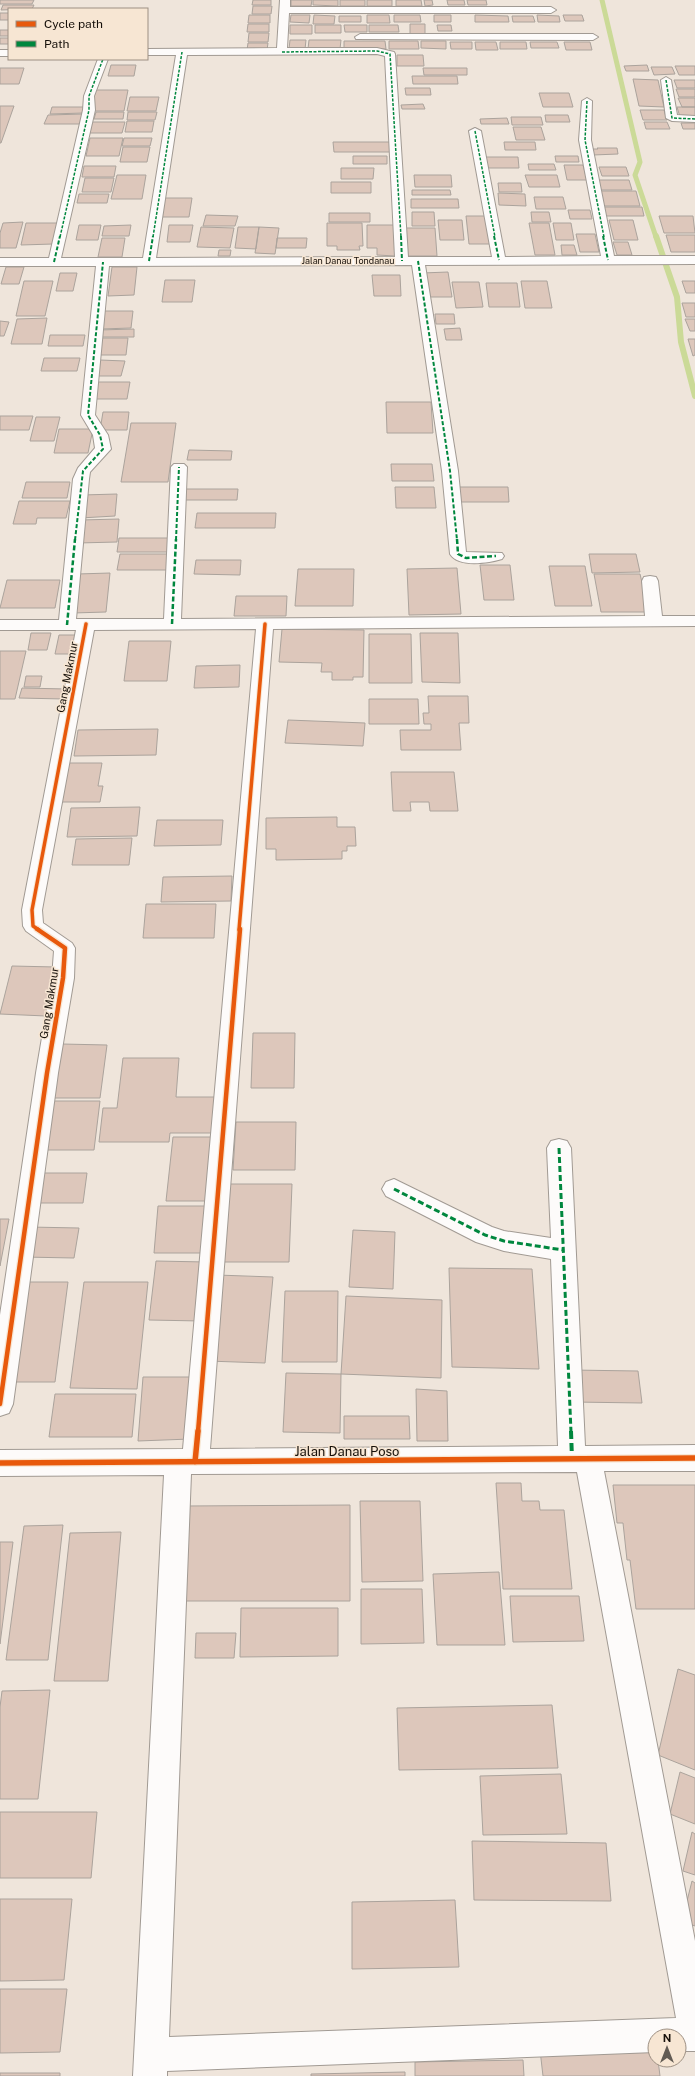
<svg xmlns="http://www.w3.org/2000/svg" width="695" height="2076" font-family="'Public Sans',sans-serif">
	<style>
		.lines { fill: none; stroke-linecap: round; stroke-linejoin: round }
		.stream-far1 { stroke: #cbda97; stroke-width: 5 }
		.stream { stroke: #cbda97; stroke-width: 6 }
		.building { fill: #ddc7bb; stroke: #aba39c }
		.minor-casing { stroke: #a19a93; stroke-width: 2 }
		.minor { fill: #fdfbfa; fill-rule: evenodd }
		.quiet-far4 { stroke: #00873e; stroke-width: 1.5; stroke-dasharray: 3 1.5; stroke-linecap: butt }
		.quiet-far3 { stroke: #00873e; stroke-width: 2; stroke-dasharray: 4 2; stroke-linecap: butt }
		.quiet-far2 { stroke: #00873e; stroke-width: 2.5; stroke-dasharray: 5 2.5; stroke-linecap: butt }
		.quiet-far1 { stroke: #00873e; stroke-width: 3; stroke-dasharray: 6 3; stroke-linecap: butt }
		.quiet { stroke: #00873e; stroke-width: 4; stroke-dasharray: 8 4; stroke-linecap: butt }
		.cycleway-far2-casing { stroke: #f7e6d3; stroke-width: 5.5 }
		.cycleway-far1-casing { stroke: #f7e6d3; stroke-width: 7 }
		.cycleway-casing { stroke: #f7e6d3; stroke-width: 8 }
		.cycleway-far2 { stroke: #e8590c; stroke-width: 3.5 }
		.cycleway-far1 { stroke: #e8590c; stroke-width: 4.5 }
		.cycleway { stroke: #e8590c; stroke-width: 5.5 }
		.labels { text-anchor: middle; stroke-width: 3; stroke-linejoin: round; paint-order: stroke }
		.far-street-label { font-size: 9px; fill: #16100a; stroke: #f7e6d3 }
		.street-label { font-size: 11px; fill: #16100a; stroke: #f7e6d3 }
		.near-street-label { font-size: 13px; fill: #16100a; stroke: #f7e6d3 }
	</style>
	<rect width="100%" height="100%" fill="#efe5db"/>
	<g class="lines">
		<path class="stream-far1" d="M602 0 640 162 635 175 656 237"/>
		<path class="stream" d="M656 236 677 297 681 342 695 396"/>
	</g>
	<path class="building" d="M0 0H34L32 4H0Z
		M253 0H271V5H252Z
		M291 0H312L311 6H291Z
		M313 0H338V6L313 5Z
		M340 0H365V6H340Z
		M367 0H392V6H367Z
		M396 0H421L422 6H396Z
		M424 0H432L433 5 425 6Z
		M447 0H464L465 5H448Z
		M467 0H486L487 5H468Z
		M3 5H34L32 9 1 10Z
		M253 6H272L271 14H252Z
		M0 13H9V20H0Z
		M249 15H270V23H248Z
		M291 15H310L309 23 290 22Z
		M314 15 335 16 334 24H313Z
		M367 15H389L390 23H367Z
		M394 15H420L421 22H394Z
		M434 15H451V22H434Z
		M475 15 508 16 509 22H475Z
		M537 15 559 16 560 22H538Z
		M563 15H582L584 21H565Z
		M339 16H361V22H339Z
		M512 16H533L535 22H513Z
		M248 24H269V32H247Z
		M410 24H425V35L410 34Z
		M290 25H312V34H290Z
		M315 25H341V33H315Z
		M344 25H367V32H345Z
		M369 25H398L399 32H369Z
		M437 25H451L452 31H438Z
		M0 30H9V36H0Z
		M249 33H269L268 42H248Z
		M0 38H9V44H0Z
		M290 40H306L305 49H289Z
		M309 40H341L340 49H308Z
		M344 41H385L386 49H344Z
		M389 41H418L419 49H389Z
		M421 41H446V49L421 48Z
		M450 42H472V49H451Z
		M475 42H496L498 50H476Z
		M500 42H526L527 49H500Z
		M530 42H557L559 48H531Z
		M564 42H590L592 50H566Z
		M248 43H268L267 50H247Z
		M397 55H423L424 66H397Z
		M111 65H136L134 76H108Z
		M647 65 649 71H626L624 66Z
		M675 66H695V75H679Z
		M651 67H672L675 74 654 75Z
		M0 68H24L19 84H0Z
		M423 68H467V75H424Z
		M412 76H457L458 84H413Z
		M633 79 658 80 664 107 639 106Z
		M674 80H695V88H677Z
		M405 88H430L431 95H406Z
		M676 89H695V97H679Z
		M96 90H128L124 111H90Z
		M539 93H569L573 107H543Z
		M130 97H159L156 111H127Z
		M678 98H695V107H682Z
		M423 104 425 109H402L401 105Z
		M0 106H14L1 143H0Z
		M52 107H86L84 113 50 114Z
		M677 107H695V117H680Z
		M640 110H664L667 120H643Z
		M96 112H124L123 119H94Z
		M128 112H157L155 120H127Z
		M83 114 80 124H44L48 115Z
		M545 115H568L570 122H546Z
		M511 117H541L543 125H512Z
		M507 118 509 124H481L480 119Z
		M127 121H154L152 132H125Z
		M92 122H125L122 133H90Z
		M644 122H667L670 129H646Z
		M681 123H695V129H683Z
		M513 127H541L545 140H516Z
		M90 138H123L119 156H86Z
		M124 138H152L150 146H122Z
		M333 142H393L394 152H334Z
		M504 142H535L536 150H505Z
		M123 147H150L147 162H120Z
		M597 148H617L618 154 593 155 592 149H598Z
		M353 156H387V164H353Z
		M555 156H578L579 162H556Z
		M486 157H518L519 168H488Z
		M528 164H554L556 170H529Z
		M564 165H583L587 180H567Z
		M84 166H116L114 177H82Z
		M599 167H626L629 176H602Z
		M341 168H374L373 179H341Z
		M117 175H146L142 199H111Z
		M414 175H451L452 187H415Z
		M525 175H557L560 187H529Z
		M85 178H114L111 192H82Z
		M595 180H629L632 190H597Z
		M331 182H371V193H331Z
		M498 183H521L522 192H499Z
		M412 190H450L451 195H412Z
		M598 191H636L640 206H602Z
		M498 193 525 194 526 206 499 205Z
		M79 194H109L107 203H77Z
		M534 197H563L566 209H536Z
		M164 198H192L189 217H161Z
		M411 199H458L459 208H411Z
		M602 207H642L644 216H604Z
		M568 210H590L592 219H570Z
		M412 212H434L435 226H412Z
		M531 212H549L551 222H532Z
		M329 213H370V222H329Z
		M206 215 238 216 235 226H203Z
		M466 216H487L491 244H469Z
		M659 216H693L695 233H664Z
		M438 220H462L464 240H440Z
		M609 220H633L638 240H614Z
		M23 222 16 248H0V233L3 223Z
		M26 223H58L53 244 21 245Z
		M327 223H362L363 246H359L360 250H337V246H327Z
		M529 223H549L555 255H535Z
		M553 223H571L574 240H556Z
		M79 225H101L98 240H76Z
		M131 225 129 236H102L104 226Z
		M169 225H193L190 242H167Z
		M367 225H394L395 256 377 255V248H367Z
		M201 227 234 228 230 248 197 247Z
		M238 227H259L256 249 235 248Z
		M259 227 279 228 275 254 255 253Z
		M403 228H435L437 256H405Z
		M576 234H595L599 252H580Z
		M666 235H695V252H671Z
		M102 238H125L122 257H98Z
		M277 238H307L306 248H276Z
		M613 242H628L632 255H617Z
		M561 245H574L577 255H562Z
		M219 250H231L230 256H218Z
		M6 267H24L19 284H1Z
		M112 267H137L134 295 108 296Z
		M448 272 452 297H425L422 273Z
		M60 273H77L73 291H56Z
		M372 275H400L401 296H374Z
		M165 280H195L192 302H162Z
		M24 281H53L45 316H16Z
		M521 281H547L552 308H525Z
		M682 281H695V293H686Z
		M452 282H479L483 307 456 308Z
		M486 283H517L520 307H489Z
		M682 303H695V317H686Z
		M104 311H133L131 328 101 329Z
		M435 314H454L455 324H436Z
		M47 318 42 344H11L17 319Z
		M685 319H695V331H690Z
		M0 321 9 322 4 336H0Z
		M460 328 462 340H446L444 329Z
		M134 329V337H97L98 330Z
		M50 335H85L83 346H48Z
		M99 338H128L126 355H96Z
		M688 339H695V355L693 356Z
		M44 358H80L77 371H41Z
		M100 360 125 361 121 376H96Z
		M96 382H130L127 399H92Z
		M386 402H431L433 433H387Z
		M103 412H129L127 430H100Z
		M0 416H33L29 430H0Z
		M36 417H60L54 441H30Z
		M131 423H176L168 482H121Z
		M59 429H93L88 453H54Z
		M189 450 232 451 231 460H187Z
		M391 464H432L434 481H392Z
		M26 482H70L67 498H22Z
		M395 487H434L436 508H396Z
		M456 487H508L509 502H457Z
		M185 489H238L237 500H184Z
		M117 494 115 516 80 518 82 495Z
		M19 501H70L66 518H37L36 524H13Z
		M197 513H276L275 528H195Z
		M119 519 117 542 78 543 81 520Z
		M119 538H170L168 552H117Z
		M120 554H171L168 570H117Z
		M589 554H636L640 572 592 573Z
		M196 560H241L240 575 194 574Z
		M480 565H510L514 600H484Z
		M549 566H585L592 606H555Z
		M457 568 461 614 409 615 407 569Z
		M298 569H354L353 606H295Z
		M110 573 106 612 73 613 77 574Z
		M594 574H640L649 612H601Z
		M7 580H60L55 608H0Z
		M236 596H287L286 616H234Z
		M282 629 364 630 363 677H353V680H332V672H321L322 663 279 662Z
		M31 633H51L47 650H28Z
		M420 633H458L460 683 422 682Z
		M369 634H411L412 683H369Z
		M59 635H82L79 654H55Z
		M129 641H171L167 681H124Z
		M0 651H26L15 699H0Z
		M240 665 239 687 194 688 196 666Z
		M26 676H42L40 687H24Z
		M22 688 67 689 64 699 19 698Z
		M428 696H468L469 723H459L461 750H401L400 730H431V724H424L423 713H429Z
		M369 699H418L419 724H369Z
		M288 720 365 723 363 746 285 743Z
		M158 729 156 755 74 756 78 730Z
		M64 763H102L98 786H103L100 802H56Z
		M391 772H454L458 811H430L429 802H410L411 811H393Z
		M140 807 137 836 67 837 71 808Z
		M337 817V827H355L356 846H347V851H342V859L276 860V849H266V818Z
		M157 820H223L221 845 154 846Z
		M132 838 129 865H72L76 839Z
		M232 876 231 901 161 902 163 877Z
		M146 904H216L214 938H143Z
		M12 966 56 967 46 1016 0 1014Z
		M253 1033H295L294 1088H251Z
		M62 1044 107 1045 100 1098H53Z
		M123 1058H179L176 1097H215L212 1133H170L169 1142H99L103 1108H117Z
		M50 1101H100L94 1150H43Z
		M236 1122H296L295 1170H233Z
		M173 1137H213L208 1201H166Z
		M39 1173H87L83 1203H34Z
		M229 1184H292L289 1262H223Z
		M158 1206H208L205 1253H154Z
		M0 1219H9L0 1266Z
		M29 1227 79 1228 74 1258 23 1257Z
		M353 1230 395 1232 393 1289 349 1287Z
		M156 1261 206 1262 201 1321 149 1320Z
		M449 1268 532 1269 539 1369 452 1367Z
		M217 1275 273 1277 265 1363 207 1361Z
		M23 1282H68L55 1382H9Z
		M84 1282H148L137 1389 70 1388Z
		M285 1291H338L337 1362H282Z
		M346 1296 442 1300 441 1378 341 1374Z
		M571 1370 638 1371 642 1403 573 1402Z
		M286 1373 341 1374 340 1433 283 1432Z
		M143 1377H194L190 1439 138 1441Z
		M416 1389 447 1391 448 1441H417Z
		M55 1394H136L132 1437H49Z
		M344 1416H409L410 1439H344Z
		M496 1483H521L522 1501H539L540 1510H564L572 1589H503Z
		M613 1485H695V1609H636L630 1560H627L623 1523H617Z
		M360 1501H420L423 1581 362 1582Z
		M350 1505V1601H179L185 1506Z
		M63 1525 48 1660H6L24 1526Z
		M121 1532 108 1681H54L70 1533Z
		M0 1542H13L0 1644Z
		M499 1572 505 1645H437L433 1574Z
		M361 1589H422L424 1643 361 1644Z
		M510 1596H579L584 1641 513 1642Z
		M241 1608H338V1656L240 1657Z
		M196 1633H236L234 1658H195Z
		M678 1669 695 1675V1770L658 1755Z
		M50 1690 38 1799H0V1707L2 1691Z
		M552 1705 558 1768 399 1770 397 1708Z
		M680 1772 695 1778V1824L670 1814Z
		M561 1774 567 1834 483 1835 480 1776Z
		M0 1812H97L91 1878H0Z
		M692 1832 695 1834V1875L683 1871Z
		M472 1841 606 1843 611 1901 474 1900Z
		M692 1881 695 1883V1926L682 1921Z
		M0 1899H72L64 1980 0 1981Z
		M455 1900 459 1967 352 1969V1902Z
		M0 1989H67L60 2052 0 2053Z
		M655 2046V2060H658L660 2076H543L540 2050Z
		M523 2060 524 2076H415V2062Z
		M405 2072V2076H311V2074Z
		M0 2073H60V2076H0Z"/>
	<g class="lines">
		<defs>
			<path id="minor" d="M280 0H290V7H551L556 10 551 13H289L287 48H377L394 52 395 54 408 257H492L469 131 475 128 481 131 505 257 601 256 579 140 582 101 587 98 592 101 591 140 614 256H695V264L425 265 458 471 466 552 502 553 504 556 502 559C488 563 459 568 450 554L442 471 412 265 109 266 95 415 108 435 111 449 90 472 89 479 76 619H164L171 467 174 464H184L187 467 181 619 645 616 642 581 644 577 650 576 656 577 658 581 662 616H695V626L273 629 210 1449 558 1446 551 1259 504 1251 476 1242 386 1196 382 1189 386 1182 394 1179 492 1227 504 1231 551 1238 547 1148 551 1141 559 1139 567 1141 571 1148 585 1446 695 1445V1471H604L695 1941V2051H679V2036H655V2052L167 2071V2076H133L164 1475 0 1476V1450L183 1449 256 629 94 630 42 910 43 923 72 943 75 948 74 978 58 1073 13 1404 9 1413 0 1416V1315L36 1073 52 978 54 951 26 931 23 926 22 910 76 630H0V620H59L73 479 78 468 95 448 93 435 81 415 96 266H0V258H49L83 110 84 96 98 59H108L94 96 95 110 61 258H143L176 55H147V49L277 48ZM377 54 385 56 395 257 156 258 187 55ZM577 1472 676 2018 169 2037 191 1474Z
				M360 34H593L598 37 593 40 356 39 355 37Z
				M0 50H9V56H0Z
				M666 77 671 80 677 115 695 116V122L672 121 666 118 661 80Z"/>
		</defs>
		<use href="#minor" class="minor-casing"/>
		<use href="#minor" class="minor"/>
		<path class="quiet-far4" d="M282 52 377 51 390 54 401 237
			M666 80 672 118 695 119
			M587 101 585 140 604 237
			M475 131 495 237
			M60 237 89 110V96L103 59
			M153 237 182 52"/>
		<path class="quiet-far3" d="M401 236 402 261
			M494 236 499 260
			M603 236 608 260
			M149 261 153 236
			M418 261 450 471 457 540
			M54 262 60 236
			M75 540 83 471 103 449 100 435 88 415 103 262
			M176 540 179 467"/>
		<path class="quiet-far2" d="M457 539 458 554 466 558 496 556
			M172 624 176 539
			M67 625 75 539"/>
		<path class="quiet-far1" d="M559 1148 571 1432
			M394 1189 485 1235 504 1241 563 1250"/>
		<path class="quiet" d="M571 1431 572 1459"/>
		<defs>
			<path id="cycleway-far2" d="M39 930 33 926 32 910 86 624
				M239 930 265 624"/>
			<path id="cycleway-far1" d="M0 1404 47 1073 63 978 65 948 37 929
				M198 1432 240 929"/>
			<path id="cycleway" d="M195 1462 198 1431
				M0 1463 695 1458"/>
		</defs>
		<use href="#cycleway-far2" class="cycleway-far2-casing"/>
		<use href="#cycleway-far1" class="cycleway-far1-casing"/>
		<use href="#cycleway" class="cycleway-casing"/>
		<use href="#cycleway-far2" class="cycleway-far2"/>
		<use href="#cycleway-far1" class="cycleway-far1"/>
		<use href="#cycleway" class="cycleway"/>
	</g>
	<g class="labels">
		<g class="far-street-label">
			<text x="348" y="264">Jalan Danau Tondanau</text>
		</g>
		<g class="street-label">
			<text transform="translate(67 677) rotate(-79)" y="4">Gang Makmur</text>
			<text transform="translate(49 1003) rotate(-81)" y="4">Gang Makmur</text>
		</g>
		<g class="near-street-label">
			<text x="347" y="1456">Jalan Danau Poso</text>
		</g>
	</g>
	<rect x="8" y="8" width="140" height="52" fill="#f7e6d3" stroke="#9d9083"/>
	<rect x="16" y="21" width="20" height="6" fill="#e8590c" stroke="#9d9083"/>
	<text x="44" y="28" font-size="12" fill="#16100a">Cycle path</text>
	<rect x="16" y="41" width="20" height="6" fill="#00873e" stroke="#9d9083"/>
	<text x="44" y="48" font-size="12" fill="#16100a">Path</text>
	<g transform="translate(667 2048)"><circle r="19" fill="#f7e6d3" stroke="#9d9083"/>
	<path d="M0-3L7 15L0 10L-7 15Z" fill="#625b53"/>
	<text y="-6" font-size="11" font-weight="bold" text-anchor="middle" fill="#16100a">N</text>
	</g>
</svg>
